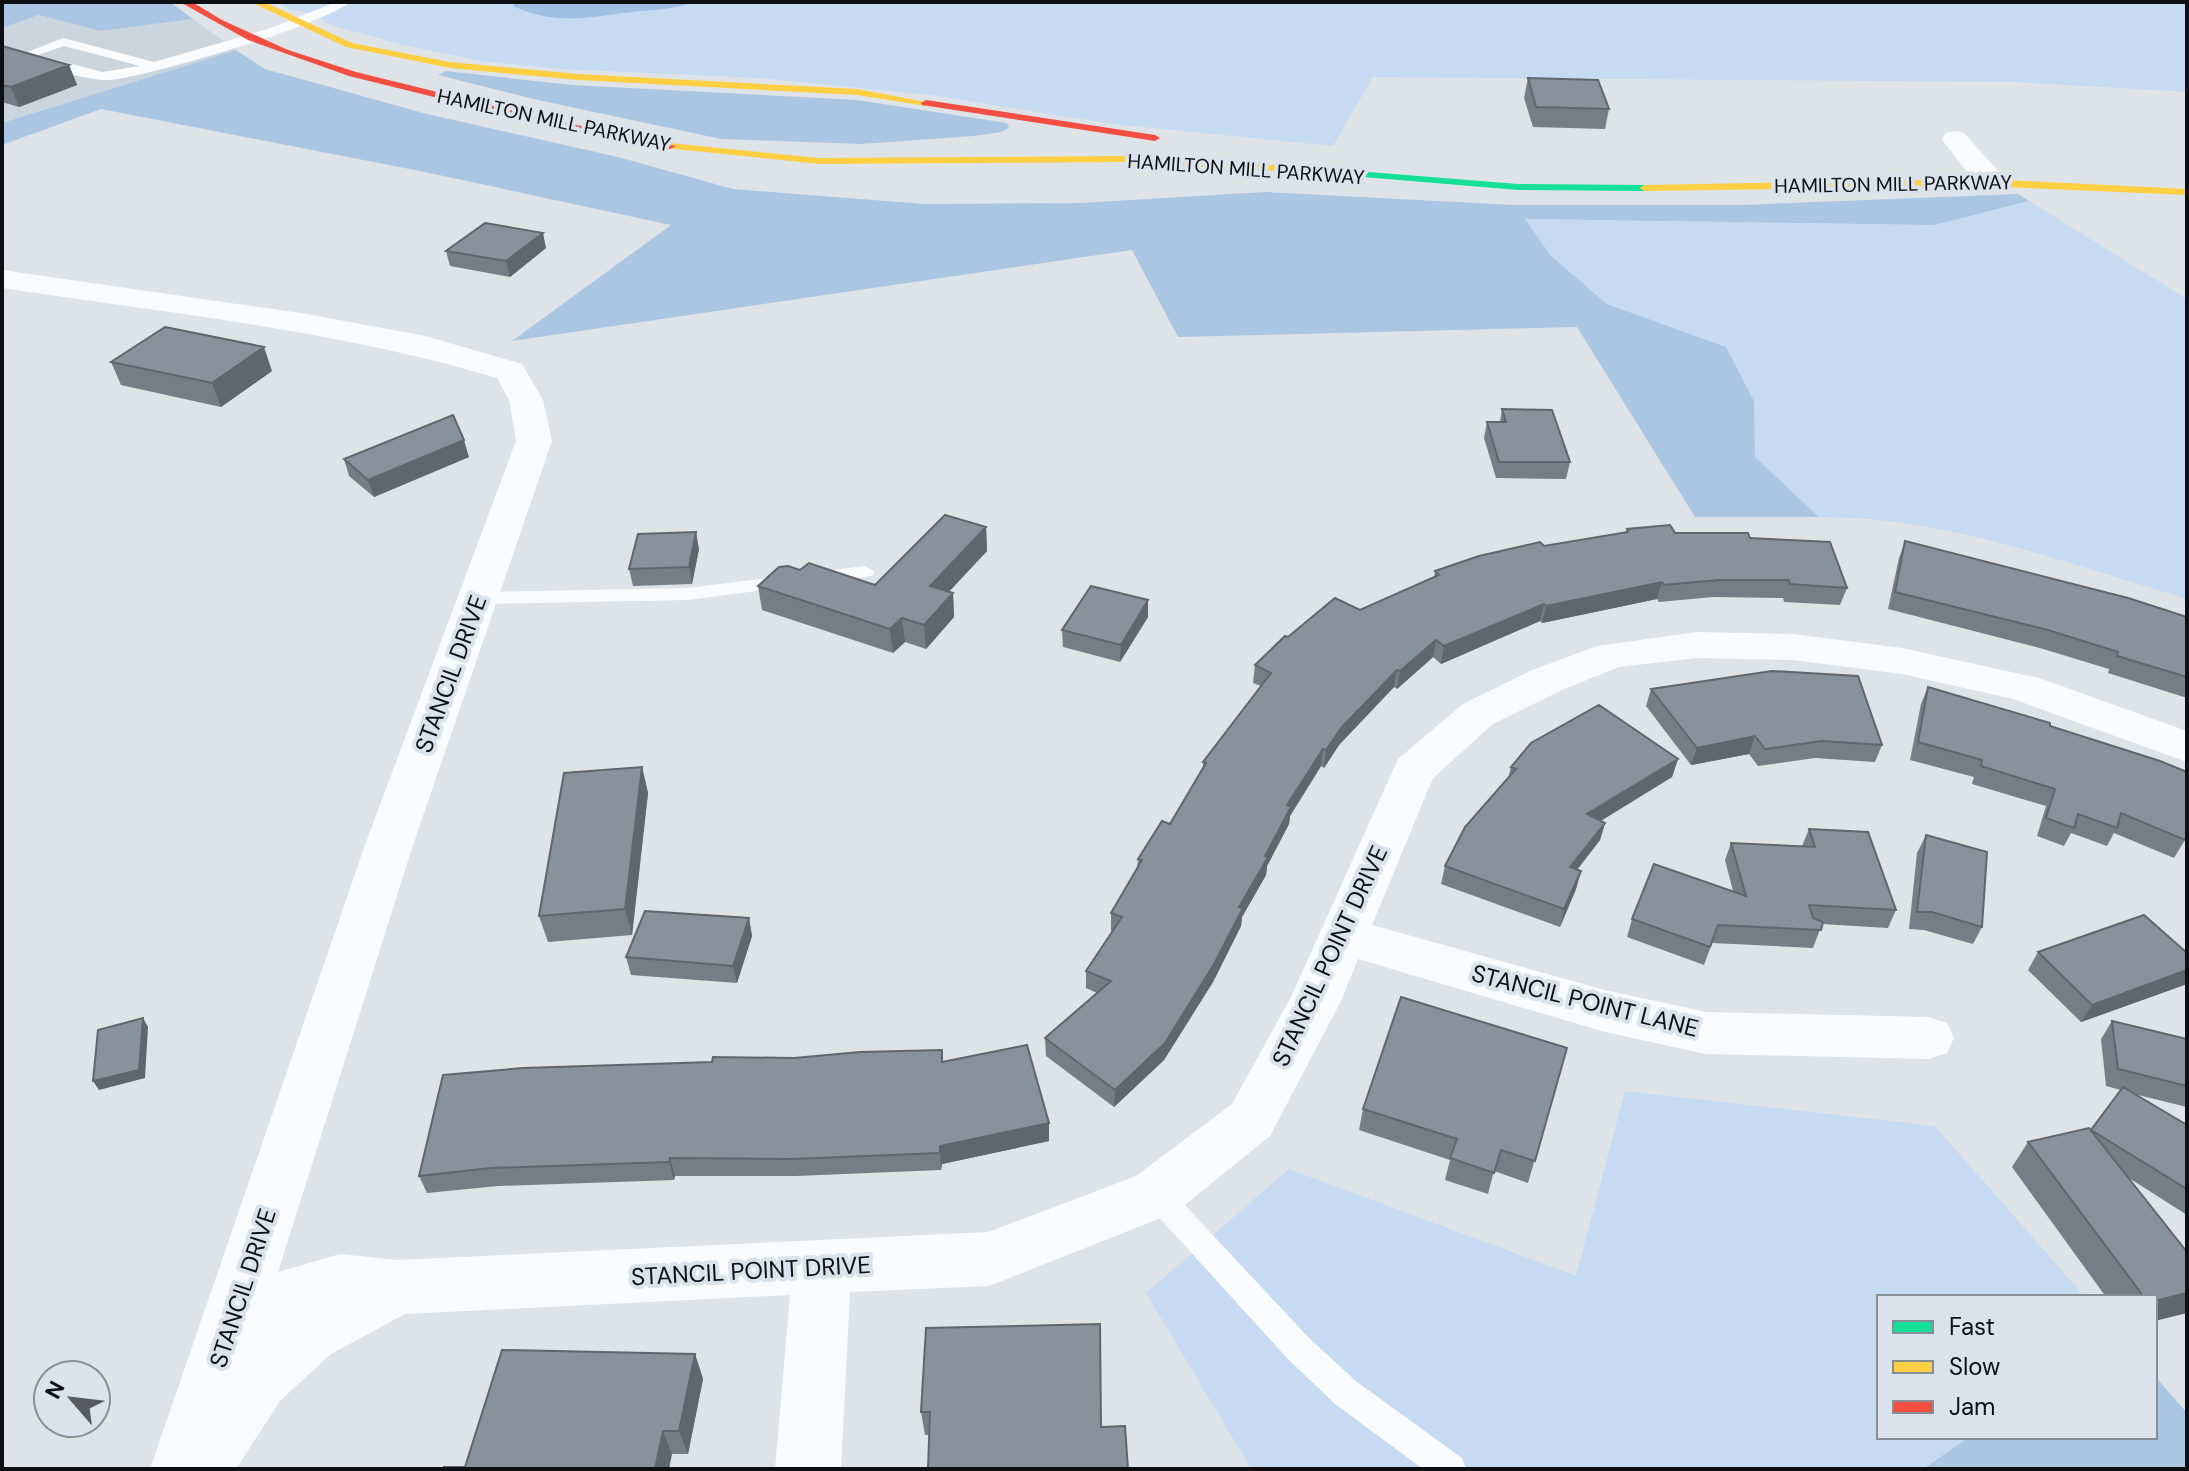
<svg xmlns="http://www.w3.org/2000/svg" width="2189" height="1471" font-family="'DM Sans',sans-serif">
	<style>
		.built { fill: #cbd5de }
		.green { fill: #c6dbf1 }
		.forest { fill: #abc6e2 }
		.water { fill: #9fc0e2 }
		.lines { fill: none; stroke-linecap: round; stroke-linejoin: round }
		.lane { fill: #fafbfc; fill-rule: evenodd }
		.street { fill: #fafbfc; fill-rule: evenodd }
		.fast { fill: #16e098; fill-rule: evenodd }
		.slow { fill: #ffcf43; fill-rule: evenodd }
		.jam { fill: #f24e42; fill-rule: evenodd }
		.wall { fill: #757e86 }
		.shaded-wall { fill: #5f666d }
		.building { fill: #88929c; stroke: #5f666d; stroke-width: 2 }
		.labels { text-anchor: middle; stroke-width: 8; stroke-linejoin: round; paint-order: stroke }
		.far-street-label { font-size: 20px; fill: #0d0f12; stroke: #dae3ec }
		.street-label { font-size: 24px; fill: #0d0f12; stroke: #dae3ec }
	</style>
	<rect width="100%" height="100%" fill="#dee3e8"/>
	<path class="built" d="M39 15 100 31 193 19 236 50 2 123V28Z"/>
	<path class="green" d="M277 2H2187V92L2014 82 1373 77 1333 146 1113 124 930 95 759 78 561 69 481 61 403 45 334 26 308 13 290 10Z
		M2029 201 2187 299V599C2067 564 1945 516 1819 517L1755 457 1754 401 1726 347 1607 304 1551 256 1524 219 1935 225Z
		M1625 1091 1935 1126 2085 1297H1879V1437H1969L1923 1469H1251L1146 1293 1289 1169 1576 1276Z"/>
	<path class="forest" d="M2 2H170L193 19 100 31 39 15 2 28Z
		M236 50 265 69 427 114 618 157 733 189 924 204 1080 203 1265 192 1514 205H1743L2018 194 2029 201 1935 225 1525 219 1551 256 1607 304 1726 347 1754 401 1755 457 1819 517H1695L1577 327 1178 337 1132 250 512 341 671 225 420 171 101 109 2 145V123Z
		M446 71 572 85 857 100 1007 123 1009 128 1001 132 974 136 861 144 721 139 538 100 438 75Z
		M2155 1376 2187 1413V1469H1923L1969 1437H2155Z"/>
	<path class="water" d="M517 2H695C669 10 658 9 632 12 588 17 557 26 513 6Z"/>
	<g class="lines">
		<path class="lane" d="M336 2H350C324 25 147 77 109 80 90 81 35 66 20 55L63 38 154 62 268 29ZM64 46 140 66 102 72 38 55Z
			M865 566 875 572 872 576 688 600 478 604 468 598 478 592 688 588Z
			M1156 1182 1166 1185 1309 1338 1357 1382 1462 1458 1466 1469H1423L1335 1404 1287 1358 1146 1203 1142 1194 1146 1185Z"/>
		<path class="street" d="M1955 131 1964 133 2002 175 2006 181 2002 187C1976 193 1961 162 1946 145L1942 139 1946 133Z
			M2 270 307 314 425 336 522 364 543 400 552 441 413 845 278 1272 340 1254 398 1260 988 1232 1136 1176 1232 1104 1291 997 1398 759 1463 704 1530 671 1597 646 1697 632 1793 634 1902 648 2039 678 2187 731V762L2013 699 1902 674 1793 660 1697 658 1619 667 1560 691 1493 724 1433 778 1372 925 1605 990 1706 1012 1928 1017 1947 1023 1954 1038 1947 1053 1928 1059 1706 1054 1605 1032 1358 959 1341 1001 1270 1136 1176 1212 989 1286 850 1292 841 1469H775L790 1295 405 1314 331 1354 280 1401 236 1469H150L365 845 516 441 509 400 497 378C336 330 168 313 2 288Z"/>
		<path class="fast" d="M1307 167 1518 184 1645 185 1651 188 1645 191 1518 190 1303 172 1301 170Z"/>
		<path class="slow" d="M251 2H264L352 43 450 62 578 74 857 89 931 103 926 106 857 95 578 80 450 68 346 47Z
			M670 143 819 158 1122 156 1307 167 1313 170 1307 173 1122 162 819 164 666 148V144Z
			M1984 179 2187 189V195L1984 186 1645 191 1639 188 1645 185Z"/>
		<path class="jam" d="M180 2H192L222 20 288 50 356 72 538 117 676 146 670 149 564 129 349 76 248 40Z
			M926 100 1155 135 1160 138 1155 141 922 105 921 103Z"/>
	</g>
	<path class="wall" d="M2 46 69 65 77 85 19 107 2 102Z
		M1528 78 1609 109 1605 129 1533 127 1524 98Z
		M546 248 510 277 450 266 446 251Z
		M111 362 272 371 221 407 121 385Z
		M1502 409 1570 462 1566 479 1496 478 1484 438 1487 422H1500Z
		M469 457 374 497 349 476 344 459Z
		M986 527 987 551 948 592 953 593 954 617 926 649 905 642 893 653 762 610 758 586 800 570 875 585Z
		M1627 529 1750 538 1847 588 1840 605 1784 602 1783 598 1713 597 1659 602 1657 599 1542 623 1540 621 1441 664 1433 657 1397 689 1394 687 1339 745 1324 768 1321 766 1290 816 1289 824 1267 866 1266 875 1242 917 1241 926 1213 982 1164 1060 1114 1107 1046 1056 1045 1038 1097 993 1086 988V971L1112 932 1111 931V913L1137 868 1138 859 1170 824 1203 768V762L1261 686 1253 683 1255 665 1288 637 1360 610 1434 578 1435 571 1544 546 1626 532Z
		M1905 541 2187 617V698L2108 673 2109 669 2040 648 1888 609 1899 558Z
		M699 549 692 584 633 586 629 569Z
		M1148 617 1120 662 1063 647 1062 630Z
		M1928 687 2050 726 2185 840 2174 858 2114 833 2107 846 2071 833 2064 846 2037 836 2046 806 1972 784 1974 777 1910 760 1921 704Z
		M1651 689 1882 745 1875 762 1815 758 1758 766 1749 754 1691 765 1646 706Z
		M1678 759 1672 777 1601 821 1605 823 1600 840 1577 870 1581 871 1576 889 1560 927 1441 884 1445 866 1508 779 1511 767Z
		M642 767 648 793 632 935 548 942 539 916Z
		M1809 829 1896 910 1888 928 1822 924 1813 948 1712 943 1704 965 1627 937 1632 919 1733 891 1725 860 1731 843 1802 846Z
		M1926 835 1982 927 1973 944 1924 930 1909 929 1917 853Z
		M749 918 752 936 737 983 631 975 626 957Z
		M2038 952 2187 953V984L2081 1022 2028 970Z
		M2112 1021 2187 1039V1107L2134 1094 2187 1125V1215L2129 1178 2155 1297H2106L2012 1167 2028 1142 2090 1130 2121 1090 2106 1086 2101 1039Z
		M1567 1048 1528 1183 1494 1171 1488 1194 1445 1180 1450 1160 1359 1130 1363 1109Z
		M943 1062 1049 1141 942 1164 941 1170 796 1176H675L674 1180 498 1186 427 1193 419 1176Z
		M926 1328 1101 1427 925 1435 921 1412Z
		M695 1354 703 1379 688 1454H672L465 1467Z"/>
	<path class="shaded-wall" d="M69 65 77 85 19 107 11 87Z
		M543 233 546 248 510 277 506 261Z
		M264 347 272 371 221 407 212 383Z
		M464 440 469 457 374 497 368 480Z
		M986 527 987 551 932 610 930 586Z
		M696 532 699 549 692 584 689 567Z
		M1662 582 1657 599 1542 623 1546 606Z
		M953 593 954 617 926 649 924 625Z
		M1148 600V617L1120 662 1121 645Z
		M1544 604 1540 621 1441 664 1444 646Z
		M902 618 905 642 893 653 890 629Z
		M1436 640 1433 657 1397 689 1400 671Z
		M1397 670 1394 687 1339 745 1324 768 1326 750 1342 727Z
		M1755 736 1749 754 1691 765 1697 748Z
		M1323 749 1321 766 1290 816 1289 824 1267 866 1266 875 1242 917 1241 926 1213 982 1164 1060 1114 1107 1115 1090 1239 907 1265 856 1287 805Z
		M1678 759 1672 777 1582 832 1587 814Z
		M642 767 648 793 632 935 625 909Z
		M1605 823 1600 840 1565 885 1570 867Z
		M1581 871 1576 889 1560 927 1564 909Z
		M749 918 752 936 737 983 733 966Z
		M2187 970V984L2081 1022 2092 1005Z
		M143 1018 148 1027 145 1078 99 1090 93 1081Z
		M1049 1123V1141L942 1164 941 1170 940 1146Z
		M670 1158 675 1176 674 1180 669 1162Z
		M2187 1293V1313L2155 1321V1301Z
		M695 1354 703 1379 688 1454 679 1431Z
		M663 1431 672 1454 669 1469H655Z"/>
	<path class="building" d="M2 46 69 65 11 87 2 85Z
		M1528 78 1598 80 1609 109 1536 107Z
		M485 223 543 233 506 261 446 251Z
		M165 327 264 347 212 383 111 362Z
		M1502 409 1552 410 1570 462H1499L1487 422H1506Z
		M453 415 464 440 368 480 344 459Z
		M945 515 986 527 930 586 953 593 924 625 902 618 890 629 758 586 779 567 788 566 800 570 809 563 875 585Z
		M1670 525 1675 533H1748L1750 538 1830 542 1847 588 1790 584 1789 580H1718L1664 585 1662 582 1546 606 1544 604 1444 646 1436 640 1400 671 1397 670 1342 727 1326 750 1323 749 1287 805 1291 807 1265 856 1268 857 1239 907 1243 908 1214 964 1165 1043 1115 1090 1045 1038 1111 981 1086 971 1122 917 1111 913 1142 860 1138 859 1162 821 1170 824 1206 763 1203 762 1271 673 1255 665 1285 636 1288 637 1335 598 1360 610 1439 575 1435 571 1479 556 1540 542 1544 546 1628 532 1627 529Z
		M696 532 689 567 629 569 638 534Z
		M1905 541 2128 598 2187 617V677L2117 656 2118 652 2048 630 1895 592Z
		M1091 586 1148 600 1121 645 1062 630Z
		M1772 671 1858 676 1882 745 1822 741 1765 749 1755 736 1697 748 1651 689Z
		M1928 687 2050 723V726L2160 761 2187 772V835L2185 840 2121 813 2117 828 2078 814 2074 828 2046 818 2055 789 1981 766 1982 760 1918 742Z
		M1599 705 1678 759 1587 814 1605 823 1570 867 1581 871 1564 909 1445 866 1465 827 1516 769 1511 767 1531 743Z
		M642 767 625 909 539 916 564 773Z
		M1809 829 1868 832 1896 910 1809 905 1813 918 1823 922 1821 930 1718 925 1710 947 1632 919 1654 864 1746 896 1731 843 1815 847Z
		M1926 835 1987 852 1982 927 1932 912H1917Z
		M645 911 749 918 733 966 626 957Z
		M2144 915 2187 953V970L2092 1005 2038 952Z
		M1401 997 1567 1048 1535 1161 1501 1150 1494 1173 1450 1158 1457 1139 1363 1109Z
		M143 1018 139 1070 93 1081 98 1030Z
		M2112 1021 2187 1039V1086L2118 1069Z
		M1027 1045 1049 1123 940 1146V1153L792 1159 670 1158 669 1162 491 1168 419 1176 443 1075 523 1068 712 1062 713 1057 794 1058 860 1052 942 1050V1062Z
		M2123 1087 2187 1125V1189L2091 1130Z
		M2089 1128 2187 1252V1293L2155 1301V1297H2144L2028 1142Z
		M1100 1324 1101 1427 1125 1426 1128 1469H928L930 1412H921L926 1328Z
		M502 1350 695 1354 679 1431H663L655 1469H444V1467H465Z"/>
	<g class="labels">
		<g class="far-street-label">
			<text transform="translate(554 120) rotate(12)" y="7">HAMILTON MILL PARKWAY</text>
			<text transform="translate(1246 169) rotate(4)" y="7">HAMILTON MILL PARKWAY</text>
			<text transform="translate(1893 184) rotate(-1)" y="7">HAMILTON MILL PARKWAY</text>
		</g>
		<g class="street-label">
			<text transform="translate(451 674) rotate(-70)" y="8">STANCIL DRIVE</text>
			<text transform="translate(1330 956) rotate(-65)" y="8">STANCIL POINT DRIVE</text>
			<text transform="translate(1585 1001) rotate(14)" y="8">STANCIL POINT LANE</text>
			<text transform="translate(751 1271) rotate(-3)" y="8">STANCIL POINT DRIVE</text>
			<text transform="translate(243 1288) rotate(-72)" y="8">STANCIL DRIVE</text>
		</g>
	</g>
	<rect width="2189" height="1471" fill="none" stroke="#0d0f12" stroke-width="8"/>
	<rect x="1877" y="1295" width="280" height="144" fill="#dae3ec" stroke="#888e95" stroke-width="2"/>
	<rect x="1893" y="1321" width="40" height="12" fill="#16e098" stroke="#888e95" stroke-width="2"/>
	<text x="1949" y="1335" font-size="24" fill="#0d0f12">Fast</text>
	<rect x="1893" y="1361" width="40" height="12" fill="#ffcf43" stroke="#888e95" stroke-width="2"/>
	<text x="1949" y="1375" font-size="24" fill="#0d0f12">Slow</text>
	<rect x="1893" y="1401" width="40" height="12" fill="#f24e42" stroke="#888e95" stroke-width="2"/>
	<text x="1949" y="1415" font-size="24" fill="#0d0f12">Jam</text>
	<g transform="translate(72 1399) rotate(298)"><circle r="38" fill="#dae3ec" stroke="#888e95" stroke-width="2"/>
	<path d="M0-6L14 30L0 20L-14 30Z" fill="#56595d"/>
	<text y="-12" font-size="22" font-weight="bold" text-anchor="middle" fill="#0d0f12">N</text>
	</g>
</svg>
